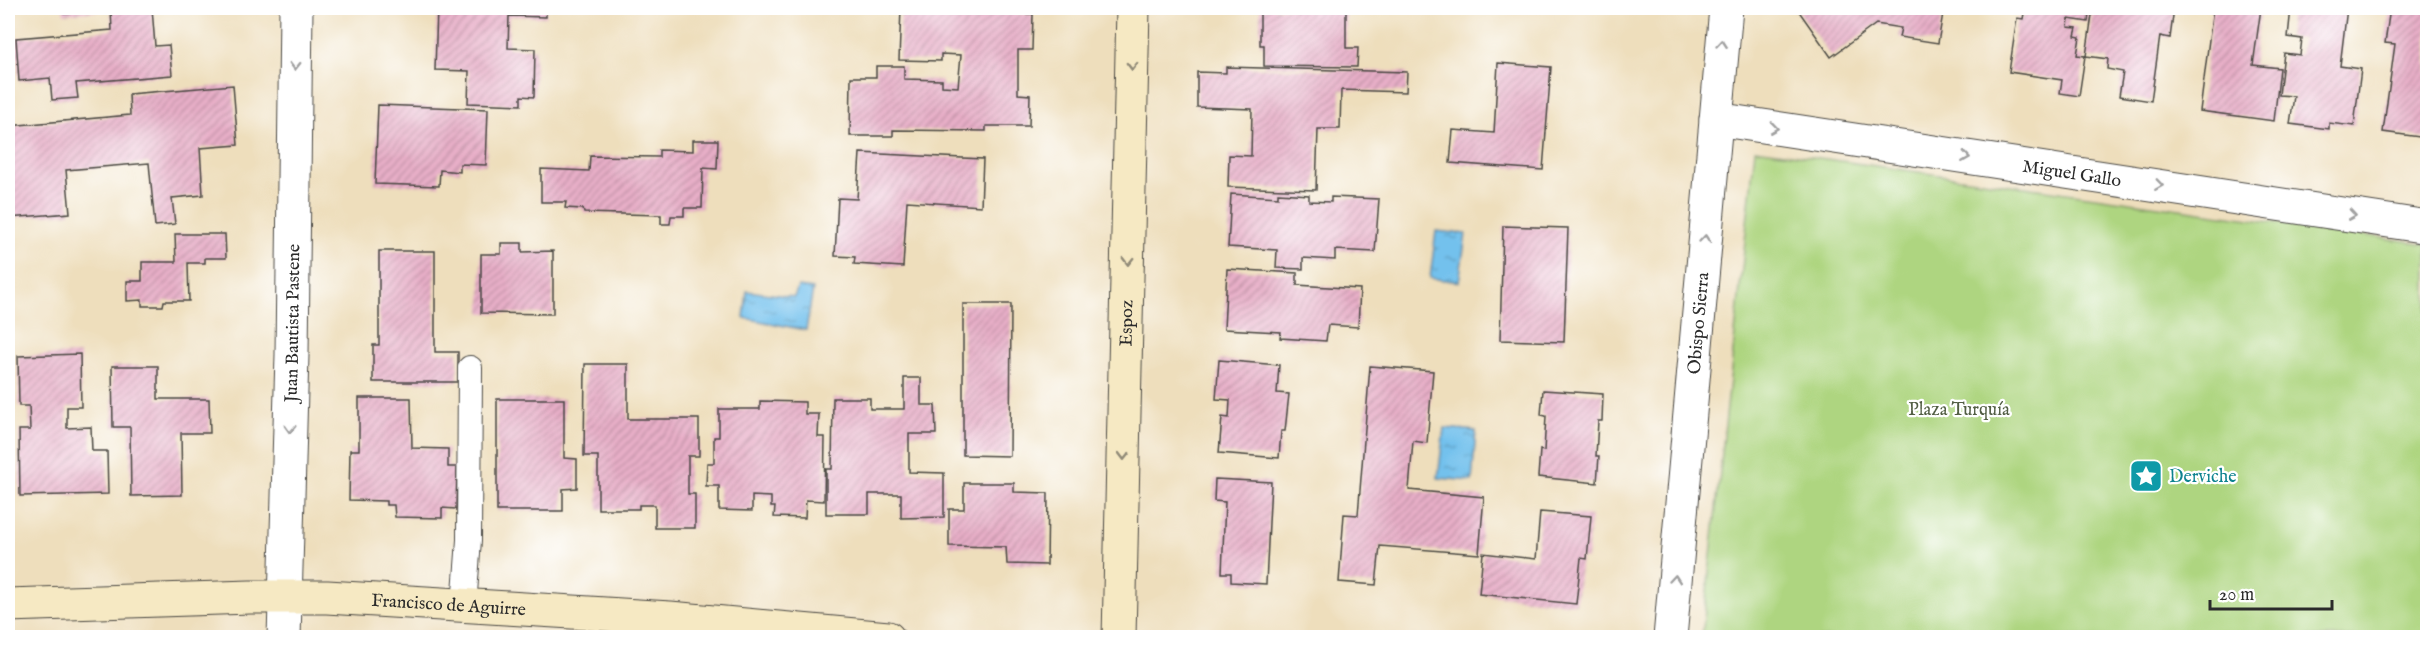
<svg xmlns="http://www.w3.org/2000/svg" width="2435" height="645" font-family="'IM FELL English',serif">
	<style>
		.park { fill: #aed580; stroke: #6c8056; stroke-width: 1.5 }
		.water { fill: url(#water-ripples); stroke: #4f768c; stroke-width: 1.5 }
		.building { fill: url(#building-hatch) }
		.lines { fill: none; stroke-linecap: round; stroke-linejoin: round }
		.lane-casing { stroke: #484641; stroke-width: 26 }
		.street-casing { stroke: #484641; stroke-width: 35 }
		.secondary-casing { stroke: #484641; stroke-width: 35 }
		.lane { stroke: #fff; stroke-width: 24 }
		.street { stroke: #fff; stroke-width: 33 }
		.secondary { stroke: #f6e9c3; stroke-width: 33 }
		.oneway { stroke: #a0a0a0 }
		.oneway2 { stroke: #908a77 }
		.labels { text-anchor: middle; stroke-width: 4.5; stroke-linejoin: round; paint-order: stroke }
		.street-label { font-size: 18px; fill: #2b2b2b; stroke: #fff }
		.park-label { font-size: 18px; fill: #525e44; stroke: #fff }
		.culture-label { font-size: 18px; fill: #0d838f; stroke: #fff; text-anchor: start }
	</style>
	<defs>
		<pattern id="water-ripples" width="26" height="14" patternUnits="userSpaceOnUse" patternTransform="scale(1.5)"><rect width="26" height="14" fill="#73c1ed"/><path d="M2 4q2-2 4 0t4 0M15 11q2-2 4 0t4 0" fill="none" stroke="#5f9dc0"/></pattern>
		<pattern id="building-hatch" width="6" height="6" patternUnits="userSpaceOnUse" patternTransform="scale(1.5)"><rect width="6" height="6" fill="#e8afc8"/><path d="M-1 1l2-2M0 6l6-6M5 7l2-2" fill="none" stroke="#bc8fa3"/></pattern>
	</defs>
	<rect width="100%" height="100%" fill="#fff"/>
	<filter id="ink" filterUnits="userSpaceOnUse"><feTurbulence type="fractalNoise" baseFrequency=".0167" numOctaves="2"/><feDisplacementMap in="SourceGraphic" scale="12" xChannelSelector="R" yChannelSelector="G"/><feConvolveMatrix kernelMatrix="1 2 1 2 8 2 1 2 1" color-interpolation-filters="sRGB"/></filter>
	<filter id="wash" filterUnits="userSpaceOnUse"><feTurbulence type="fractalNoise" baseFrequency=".008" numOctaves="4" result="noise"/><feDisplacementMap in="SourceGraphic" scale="24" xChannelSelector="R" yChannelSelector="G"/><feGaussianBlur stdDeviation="1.35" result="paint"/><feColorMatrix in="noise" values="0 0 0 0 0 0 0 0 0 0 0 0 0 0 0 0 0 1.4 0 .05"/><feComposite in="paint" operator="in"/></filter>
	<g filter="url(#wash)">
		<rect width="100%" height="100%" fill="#eedebc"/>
		<path class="park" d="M1755 149 2427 244V637L1702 638Z"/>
		<path class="water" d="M1436 231 1466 234 1459 282 1430 278Z
			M798 287 813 289 806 330 744 318 747 291 794 297Z
			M1444 428 1476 431 1472 481 1438 478Z"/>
		<g id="blocks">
			<path class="building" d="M63 8H152L155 46 169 45 172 75 76 83 78 98 52 100 50 78 19 81 16 38 112 30 111 10 64 14Z
				M437 8H546V17L509 16 508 48 535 49 534 97 521 96V105L468 103 469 71 435 70Z
				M901 8H936L935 11 1033 14 1032 50H1018V94L1030 95 1029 126H986V131L893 130V136H850L851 77H876V66H904V79L942 80V86L958 87 961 55 941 54V61L899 60Z
				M1260 8H1346V48H1358L1357 67 1264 66V45H1260Z
				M1507 8H1547V10L1507 11Z
				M1801 8H1927V11L1943 13 1938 43 1899 37 1901 28 1876 24 1831 57 1798 10Z
				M2025 8H2090L2088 22 2069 19 2068 27 2077 28 2075 36 2080 37 2077 55 2085 56 2079 96 2060 93 2062 80 2009 72 2017 18 2023 19Z
				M2093 8H2174L2170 38 2160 36 2151 101 2119 96 2123 72 2107 69 2108 59 2086 56Z
				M2213 8H2261L2253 65 2280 68 2274 121 2200 111Z
				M2291 8H2347L2340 66 2361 69 2354 126 2329 123V129L2290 124 2294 96 2279 95 2284 53 2300 55 2302 39 2288 37Z
				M2390 8H2427V138L2383 132 2395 44 2385 43Z
				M1498 63 1551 67 1543 170 1450 163 1453 130 1494 133Z
				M1226 67 1407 72 1406 92 1341 90 1340 129H1318L1316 190 1228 187 1229 155 1251 156 1252 109 1197 107V72L1226 73Z
				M233 85 238 145 200 148 203 195 172 198 175 224 155 226 149 163 66 170 70 213 8 218V126L130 115 129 94Z
				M378 105 488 109 486 165 460 164V172L440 170 439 186 375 184Z
				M693 140H718L717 169 703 168 702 208H684V216H671L670 224H661V215L584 213 583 209 565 208 566 202H541V169L589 171 590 156 659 157V150L693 151Z
				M860 153 983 159 981 206 907 201 903 267 854 264 855 257 835 256 838 198 857 199Z
				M1278 193 1309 195V201L1331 202V197L1379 199 1375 252 1335 250V260L1303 258V269L1276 268 1277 250 1228 247 1231 194 1278 197Z
				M1503 226 1568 228 1564 342 1500 340Z
				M175 234H225L226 258H205V263H188L189 301H164L163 306H142V300L127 301V281H142V262H176Z
				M501 243H522V252L553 251V314L481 313V254H501Z
				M379 251H435V352H458V382H373V345H379Z
				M1227 269 1297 273V285L1360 289 1358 327 1328 325 1326 341 1280 338 1281 332 1224 329Z
				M963 304H1011L1010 456 963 455Z
				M80 354 81 407H67V428L91 427 92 451H107L108 494 20 496 19 430H30L29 406H19L18 356Z
				M1219 360 1279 365 1277 393 1289 394 1285 431H1281L1279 458 1219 453 1222 417 1229 418 1230 400 1216 399Z
				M585 364H628V419H699V456H688V494H695V528H655V505H639V509H598V456H584Z
				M112 366H158V399H209L210 433H181L182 495 131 496 130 427H113Z
				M1370 366 1433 371 1427 443 1413 441 1409 490 1484 497 1479 554 1380 546 1376 585 1339 582 1344 514 1358 515Z
				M904 378H921V405H935L936 434H909V472L944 473V517L901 518V494H869V514H826V469H832L833 398H870V409H904Z
				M1543 390 1603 394 1602 421H1598L1596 456H1599L1597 483 1538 477 1540 450 1544 451 1546 416 1541 415Z
				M359 398H411L412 448 448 449V467H457L456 509 442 508V518L395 517 394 505H386V501L349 500 350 450H359Z
				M497 399H564V458L577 459V488L563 489V511H497Z
				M760 401 805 402V414H819L818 437H825L824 501 806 500 805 518 774 517 775 507H771V497L752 496V511L719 510V486H706L707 463H714V437H719V409H760Z
				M1215 479 1271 482 1266 584 1231 582V573H1222L1225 502 1214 501Z
				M964 483H1014V492L1048 493 1047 565 1007 564 1006 547 949 546V509H964Z
				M1540 512 1591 516 1587 559 1581 558 1576 604 1479 594 1483 553 1536 559Z"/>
		</g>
	</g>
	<g filter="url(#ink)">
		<use href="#blocks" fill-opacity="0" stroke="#484641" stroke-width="1.5"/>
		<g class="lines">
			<defs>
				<path id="lane" d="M464 606 469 540 470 368"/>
				<g id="street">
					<path id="s1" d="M1716 119 2428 227"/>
					<path id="s2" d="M284 638 292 355 296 8"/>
					<path id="s3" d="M1670 638 1726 8"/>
				</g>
				<g id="secondary">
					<path id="s4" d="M8 605 250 597H327L670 618 888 638"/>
					<path id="s5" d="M1119 638 1133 8"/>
				</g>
			</defs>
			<use href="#lane" class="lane-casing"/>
			<use href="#street" class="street-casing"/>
			<use href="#secondary" class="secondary-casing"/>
			<use href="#lane" class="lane"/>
			<use href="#street" class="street"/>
			<use href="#secondary" class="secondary"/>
		</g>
		<defs><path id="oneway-chevron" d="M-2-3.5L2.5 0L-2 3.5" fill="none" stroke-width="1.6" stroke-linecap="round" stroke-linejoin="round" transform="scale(1.5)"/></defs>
		<g class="oneway">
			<use href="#oneway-chevron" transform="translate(1722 44) rotate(-85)"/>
			<use href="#oneway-chevron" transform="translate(295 66) rotate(91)"/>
			<use href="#oneway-chevron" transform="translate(1774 128) rotate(8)"/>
			<use href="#oneway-chevron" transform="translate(1966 157) rotate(8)"/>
			<use href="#oneway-chevron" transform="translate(2159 185) rotate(8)"/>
			<use href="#oneway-chevron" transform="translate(2352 215) rotate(9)"/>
			<use href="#oneway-chevron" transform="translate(1705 239) rotate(-85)"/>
			<use href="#oneway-chevron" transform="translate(290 429) rotate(92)"/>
			<use href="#oneway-chevron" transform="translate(1675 579) rotate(-85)"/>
		</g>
		<g class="oneway2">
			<use href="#oneway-chevron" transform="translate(1132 66) rotate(91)"/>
			<use href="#oneway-chevron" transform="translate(1128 261) rotate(91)"/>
			<use href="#oneway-chevron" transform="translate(1124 456) rotate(91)"/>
		</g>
	</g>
	<defs>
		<symbol id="sight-square" viewBox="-11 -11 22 22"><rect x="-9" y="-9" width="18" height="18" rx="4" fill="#0f9aa8" stroke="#fff"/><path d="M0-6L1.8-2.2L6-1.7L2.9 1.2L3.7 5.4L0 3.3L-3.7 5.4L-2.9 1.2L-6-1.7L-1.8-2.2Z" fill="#fff"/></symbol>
	</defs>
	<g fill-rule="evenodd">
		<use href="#sight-square" x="2127" y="457" width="38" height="38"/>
	</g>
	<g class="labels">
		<g class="street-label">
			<text dy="6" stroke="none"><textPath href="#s1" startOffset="360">Miguel Gallo</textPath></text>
			<text dy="6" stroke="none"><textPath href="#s3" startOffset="316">Obispo Sierra</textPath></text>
			<text dy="6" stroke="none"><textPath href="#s2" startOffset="315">Juan Bautista Pastene</textPath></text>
			<text dy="6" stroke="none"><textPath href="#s5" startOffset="315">Espoz</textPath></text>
			<text dy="6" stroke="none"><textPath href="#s4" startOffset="441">Francisco de Aguirre</textPath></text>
		</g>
		<g class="park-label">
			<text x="1959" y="415">Plaza Turquía</text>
		</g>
		<g class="culture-label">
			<text x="2169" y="482">Derviche</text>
		</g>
	</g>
	<rect width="2435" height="645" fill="none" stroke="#fff" stroke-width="30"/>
	<path d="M2210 600v9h122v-9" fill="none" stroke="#2b2b2b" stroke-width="3"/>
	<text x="2219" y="600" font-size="18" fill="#2b2b2b" stroke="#ffffff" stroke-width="4.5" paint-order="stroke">20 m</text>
</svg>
